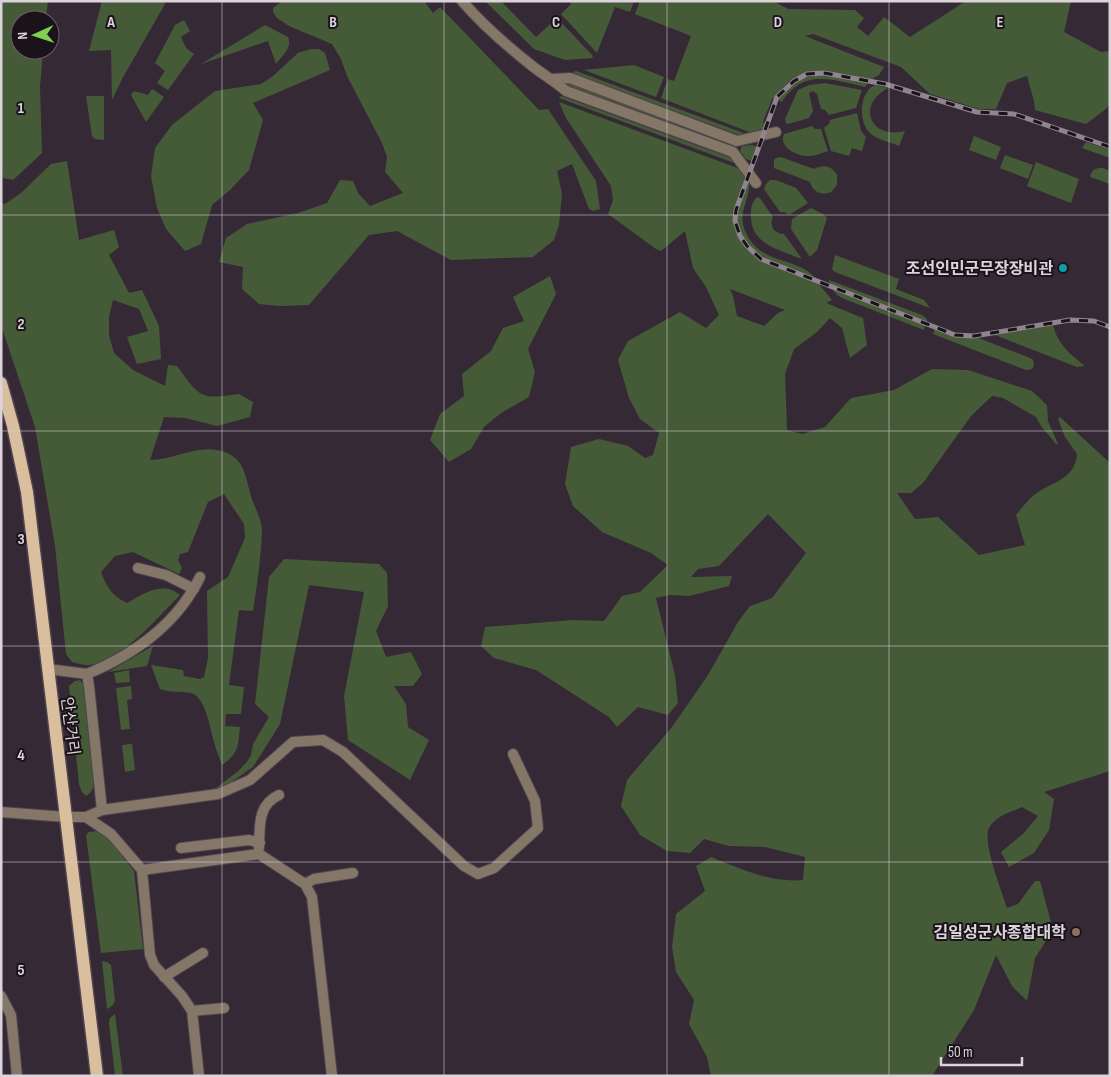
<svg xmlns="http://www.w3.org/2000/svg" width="1111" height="1077" font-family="'Sofia Sans Condensed','Noto Sans KR',sans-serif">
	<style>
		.green { fill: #455b38; fill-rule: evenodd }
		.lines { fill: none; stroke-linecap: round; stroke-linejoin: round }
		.minor-casing { stroke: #514450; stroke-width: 12 }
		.tertiary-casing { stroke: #514450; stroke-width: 12 }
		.primary-casing { stroke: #514450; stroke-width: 15 }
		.minor { stroke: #847767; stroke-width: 10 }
		.tertiary { stroke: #847767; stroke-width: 10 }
		.primary { stroke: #dabf9f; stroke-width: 12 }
		.rail-casing { stroke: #8f848f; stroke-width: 5 }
		.rail { stroke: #1a141a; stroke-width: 3; stroke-dasharray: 9; stroke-linecap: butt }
		.grid { fill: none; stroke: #dcd3db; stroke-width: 1; stroke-opacity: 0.55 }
		.culture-dot { fill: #0f9aa8; stroke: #1a141a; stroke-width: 2 }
		.education-dot { fill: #8d6e63; stroke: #1a141a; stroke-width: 2 }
		.labels { text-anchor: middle; stroke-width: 4; stroke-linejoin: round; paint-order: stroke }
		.poi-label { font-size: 16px; font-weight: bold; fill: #dcd3db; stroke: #1a141a; text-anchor: end }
		.street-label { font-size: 16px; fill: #dcd3db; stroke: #1a141a }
		.grid-label { font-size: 16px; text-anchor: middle; font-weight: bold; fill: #dcd3db; stroke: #1a141a; stroke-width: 4; stroke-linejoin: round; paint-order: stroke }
	</style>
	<rect width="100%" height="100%" fill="#362936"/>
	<path class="green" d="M1 1H48L46 20H20V50H43L40 87 42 153 13 180 3 178 1 162Z
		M102 1H164L165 4 122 79 112 100 111 50 89 51Z
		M282 1H424L433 13 440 7 539 110 548 109 596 181 600 209 593 211 589 209 572 164 557 171 562 194 559 225 554 240 533 257 451 260 397 231 369 235 309 305 281 306 259 304 242 289 243 267 219 262 226 238 247 224 298 213 327 203 340 180 353 181 358 193 370 206 403 193 385 172 387 157 382 143 347 76 341 59 332 44 289 26 277 18 273 12V8Z
		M485 1H501L536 37 557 18 593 56 592 58 565 60 534 49Z
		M569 1H634L630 12 615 7 597 53 561 14 571 4Z
		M640 1H773L788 9 855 10 864 18 857 27 868 36 884 17 910 37 966 1H1071L1064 32 1101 52 1110 51V104L1107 108 1086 124 1035 110 1034 101 1027 76 1007 83 996 109H979L930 94 901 67 813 34 805 36 884 67 879 75 872 79C864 80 856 77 849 75 817 69 794 68 775 98L772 99 763 122 766 124 763 130 754 134 661 98 668 79 674 81 691 36 635 14Z
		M184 20 190 31 181 37 186 48 194 54 168 90 157 83 165 71 155 63 175 25Z
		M265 25 288 37C293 47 282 56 276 64L268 41 201 64Z
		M311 49H319L325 53 330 70 253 103 263 120 249 170 230 190 212 205 201 244 185 251 166 229 157 208 151 176 155 148 172 125 215 91 261 84 273 76 298 53Z
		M634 65 664 77 656 97 584 70Z
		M576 71 749 135 741 136 575 74 573 72Z
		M823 75 868 83 865 87C833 80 803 68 782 102L778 100C788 83 804 75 823 75Z
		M569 83 729 143V144L726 146 568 86 567 84Z
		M825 83 862 90 856 108 829 115 825 110 821 109 817 94 813 91 809 93 813 111 809 118 788 124 786 123 785 119 798 90 809 85Z
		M875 85 888 88C856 105 870 140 905 131L899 146C890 142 878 140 870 133 858 122 859 92 875 85Z
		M152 89 164 97 146 122 131 95 134 91 148 95Z
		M86 96H104V140L95 139 92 136Z
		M561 96 731 158 737 164 559 98Z
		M559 102 740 169 746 177 734 210V221L736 231 745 248 761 260 817 282 832 300 826 303 863 318 867 345 850 358 842 328 830 318 817 332 794 349 785 374 787 430 802 434 825 427 851 398 894 390 932 369 968 370 1032 391 1047 405 1048 421 1058 444H1056L1041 426 1036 417 1003 398 992 396 971 416 923 483 911 493H897L915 519 938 517 979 555 1025 545 1016 515C1022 508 1029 498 1037 493 1054 481 1075 479 1077 454L1065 437 1058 419 1060 417 1110 463V771L1044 792 1054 799 1049 830 1034 853 1009 867 1001 852 1024 833 1038 816 1022 807C1011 812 995 816 989 828 982 842 1002 892 1007 908L1018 904 1035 881H1040L1053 930 1035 958 1027 1001 1012 986 996 955 974 1010 932 1076H711L707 1057 689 1024 694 1000 676 972 672 947 676 914 705 891 696 866 711 857C741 869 771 883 803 880L805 857 765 847 729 846 704 839 690 853 667 851 640 835 621 806 627 780 672 727 708 675 738 622 750 606 772 598 806 553 768 514 719 566 698 569 691 577 732 576 729 586 689 596 670 595 656 598 675 675 678 703 668 715 638 707 617 727 609 717 536 670 494 658 481 646 485 627 573 620 604 621 622 596 640 592 668 565 651 553 602 532 573 506 565 484 571 447 599 439 628 446 645 458 653 455 659 433 640 419 629 398 618 360 628 341 680 312 706 328 719 315 706 287 693 268 685 231 661 251 656 249 608 214 613 200 611 186 566 118ZM730 289 785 310 778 313 764 326 737 316 733 296Z
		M857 113 861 131 866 137 862 151 852 148 849 156 831 151 824 128 829 124 830 120Z
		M812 126 815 129H821L828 151C822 153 815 156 809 156 797 156 778 147 784 134Z
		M974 136 1001 147 996 160 969 150Z
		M1086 142 1110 150V158L1082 148Z
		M752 145 758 147 752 161 746 159 740 151 742 146Z
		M1005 155 1033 165 1028 179 1000 168Z
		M781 157 814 169C824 164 832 166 837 175V185L831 192C821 196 813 192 810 182L774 168V160L776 158Z
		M67 161 79 240 114 230 119 247 109 255 129 293 142 290 159 326 161 359 137 364 127 337 148 331 139 309 113 300 109 317V335L114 353 133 370 165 386 168 365 177 366C200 397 199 400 239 394L253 402 250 417 217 426 185 418 164 417 150 460C173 460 194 446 217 450 247 455 245 480 253 502 257 512 262 521 262 532 261 558 257 585 253 611L239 610 229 685 244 687 241 714H226L225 726 240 727C238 746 239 753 222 765 219 757 216 750 214 742 210 729 206 697 191 693 181 691 171 693 160 689L151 665 183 670 184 676 200 679 204 677 208 658 207 591 228 577 245 538 244 524 224 494 208 502 188 552 180 554 178 560 182 568 179 574 133 552 115 556 101 572C106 586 113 597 127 603 143 594 162 580 180 595 160 615 118 665 88 665 83 665 77 663 72 662L66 654 55 546 35 427 1 325V203L5 204 21 193 51 164Z
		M1036 162 1079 179 1071 203 1027 186Z
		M1103 168 1110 171V184L1090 177C1092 169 1095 168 1103 168Z
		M748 180C754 194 735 212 746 233 762 266 797 256 815 278 784 266 731 255 738 210 740 200 745 190 748 180Z
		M770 180H776L796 188 808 203 789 215 784 212H780L764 189 766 184Z
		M757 197 760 198 773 217C769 226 774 234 784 234L802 259C780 250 751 245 751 216 750 209 752 202 757 197Z
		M811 208 823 214 827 218 817 250 810 257 791 229 792 219Z
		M835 255 899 279 896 289 924 300 930 308 835 272 832 269Z
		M550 276 556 294 528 349 535 372 529 397 501 413 484 427 471 449 449 462 430 440 440 414 464 396 462 374 491 351 503 328 524 321 513 297Z
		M829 280 922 315 927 319V322L830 284Z
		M832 288 925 325 924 330 842 298 836 294Z
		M1053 325C1058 345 1070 354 1085 366L1077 367 995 335Z
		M935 328 960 337H976L1030 358 1033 360 1034 366 1032 369 1026 370 933 334Z
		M284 559 379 564 387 573 388 606 376 631 386 657 411 652 422 674 413 686H394L406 704 408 727 429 740 410 780 348 740 344 696 364 592 309 585 280 724 253 767 230 783 212 791 237 772 247 762 251 755 253 744 269 717 255 704 269 577Z
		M153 646 147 666 108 672Z
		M129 670 130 682 116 683 114 673Z
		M80 680 83 684 94 776C94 785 94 791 86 796L82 792 79 784 69 686 75 681Z
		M131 686 132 699 127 700 130 729 121 730 116 688Z
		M132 744 135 770 125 772 122 745Z
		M97 831 104 832 134 871 143 949 101 953 86 835 89 832Z
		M102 961 107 962 111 965 115 1001 112 1006 107 1009Z
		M115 1014 123 1076H115L109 1023 110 1018Z"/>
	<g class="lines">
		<defs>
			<path id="minor" d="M462 1C482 24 507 46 531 65 542 74 555 81 566 91L733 152 756 183
				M552 79 570 78 737 141 776 132
				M138 568 166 575 194 589
				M48 669 87 674 89 686 102 810 86 817H66
				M87 674C135 654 177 624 200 577
				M102 810 218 794 250 780 293 742 323 740 343 752 464 866 478 874 494 868 538 828 535 801 513 754
				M86 817 111 834 142 870 150 955 154 965 182 996 192 1011 199 1076
				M181 848 249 840 260 843
				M259 848C260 827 257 805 279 795
				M142 870 259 854 305 884 312 897 332 1076
				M305 884 314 879 353 873
				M164 977 203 953
				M1 996 11 1015 17 1076
				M192 1011 224 1008"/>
			<path id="tertiary" d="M1 812 66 817"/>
			<path id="primary" d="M1 383 13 426 27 492 97 1076"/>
		</defs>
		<use href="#minor" class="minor-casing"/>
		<use href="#tertiary" class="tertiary-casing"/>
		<use href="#primary" class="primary-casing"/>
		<use href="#minor" class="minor"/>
		<use href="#tertiary" class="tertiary"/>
		<use href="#primary" class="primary"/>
		<defs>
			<path id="rail" d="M1110 147 1014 114 977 112 885 84 824 73 807 74 794 81 777 97 736 210 735 221 740 236 747 246 761 259 955 335 974 336 1070 320 1094 321 1110 327"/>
		</defs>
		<use href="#rail" class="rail-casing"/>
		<use href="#rail" class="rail"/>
	</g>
	<path class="grid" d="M222 1V1076M444 1V1076M667 1V1076M889 1V1076M1 215H1110M1 431H1110M1 646H1110M1 862H1110"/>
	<circle class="culture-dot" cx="1063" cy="268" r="5"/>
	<circle class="education-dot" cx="1076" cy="932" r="5"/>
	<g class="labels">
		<g class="poi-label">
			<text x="1053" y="274">조선인민군무장장비관</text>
			<text x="1066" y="938">김일성군사종합대학</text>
		</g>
		<g class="street-label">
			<text transform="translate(71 726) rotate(83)" y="6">안산거리</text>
		</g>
	</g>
	<g class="grid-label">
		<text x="111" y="27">A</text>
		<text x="333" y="27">B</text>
		<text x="556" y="27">C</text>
		<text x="778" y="27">D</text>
		<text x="1000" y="27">E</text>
		<text x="21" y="113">1</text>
		<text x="21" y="329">2</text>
		<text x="21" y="544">3</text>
		<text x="21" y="760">4</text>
		<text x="21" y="975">5</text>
	</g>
	<rect width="1111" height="1077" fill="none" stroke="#dcd3db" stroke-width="5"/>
	<g transform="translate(35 35) rotate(267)"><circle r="24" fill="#1a141a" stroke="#686067"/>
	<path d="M0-4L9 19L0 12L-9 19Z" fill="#7fd052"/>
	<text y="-8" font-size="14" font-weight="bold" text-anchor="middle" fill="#dcd3db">N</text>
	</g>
	<path d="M941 1057v8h81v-8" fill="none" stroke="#dcd3db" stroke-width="2.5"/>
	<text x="948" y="1057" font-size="15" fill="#dcd3db" stroke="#1a141a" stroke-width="4" paint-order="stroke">50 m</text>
</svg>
